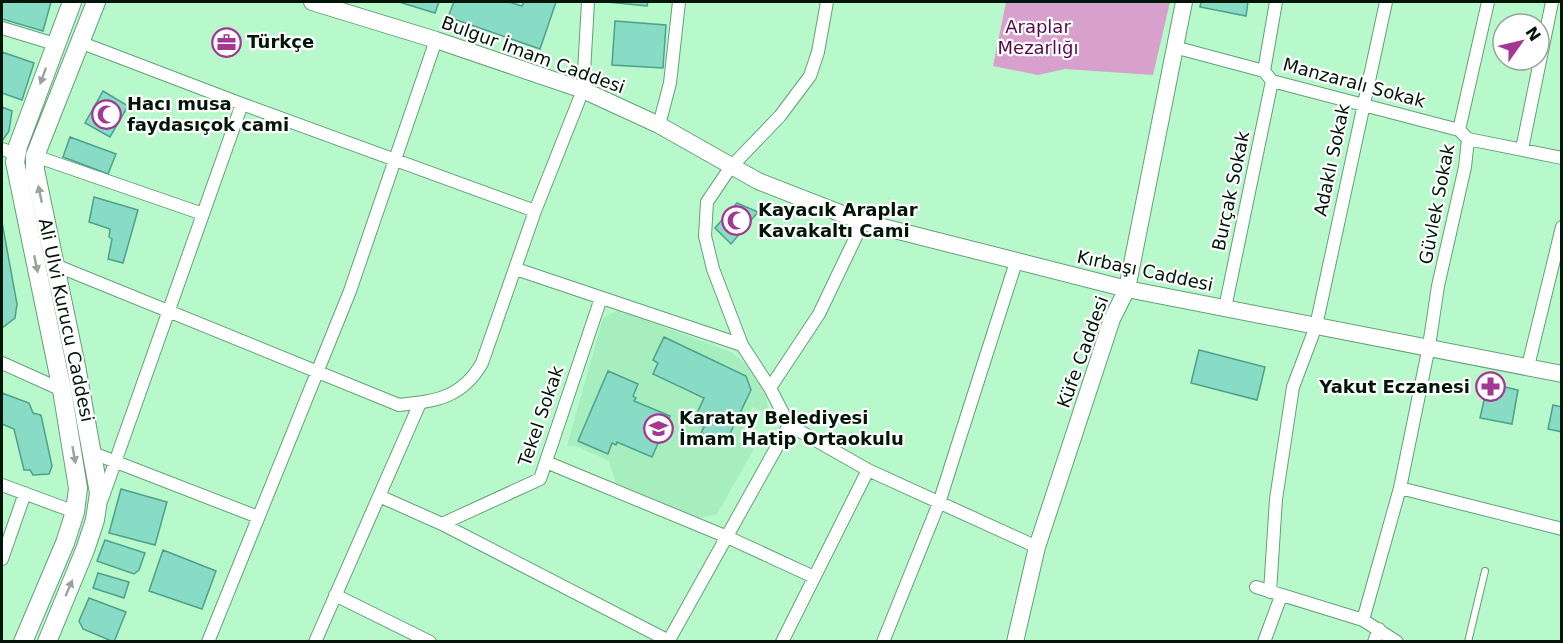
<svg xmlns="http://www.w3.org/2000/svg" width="1563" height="643" font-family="'DejaVu Sans',sans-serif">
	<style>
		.built { fill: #a6eebd }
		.green { fill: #d8a0cc }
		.building { fill: #88dbc4; stroke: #4da18b; stroke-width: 1.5 }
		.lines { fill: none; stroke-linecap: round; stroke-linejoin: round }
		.service-casing { stroke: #63a077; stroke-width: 8 }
		.minor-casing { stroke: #63a077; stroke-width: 14 }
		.tertiary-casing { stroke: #63a077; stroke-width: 18 }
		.secondary-casing { stroke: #63a077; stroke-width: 20 }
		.service { stroke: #fff; stroke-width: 6 }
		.minor { stroke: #fff; stroke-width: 12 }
		.tertiary { stroke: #fff; stroke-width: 16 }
		.secondary { stroke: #fff; stroke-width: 18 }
		.oneway { fill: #99a29c }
		.labels { text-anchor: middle; stroke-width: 4.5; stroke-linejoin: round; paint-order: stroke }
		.park-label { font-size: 18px; fill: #56074d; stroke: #fff }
		.poi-label { font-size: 18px; font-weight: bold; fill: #001608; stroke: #fff; text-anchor: start }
		.street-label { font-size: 18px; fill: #001608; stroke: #fff }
	</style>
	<rect width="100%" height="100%" fill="#b8f9cc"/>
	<path class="built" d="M618 310 731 352 744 362 760 384 766 396 769 413 752 407 738 442 754 449 717 514 699 518 616 483 609 461 576 446H567L603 318Z"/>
	<path class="green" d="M1006 2H1170L1153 75 1065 69 1038 75 993 66Z"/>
	<path class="building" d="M2 2H51L43 31 2 19Z
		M399 2H439L435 13Z
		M454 2H509L522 6 524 2H556L540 49 448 17Z
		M607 2H648L647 6Z
		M1201 2H1248L1246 16 1200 7Z
		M615 21 666 25 663 68 612 65Z
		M2 52 34 63 22 100 2 93Z
		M103 91 128 106 110 137 85 123Z
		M2 107 12 111 9 131 2 141Z
		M70 137 116 154 108 174 63 157Z
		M94 197 138 210 123 263 108 259 112 239 109 237 110 229 89 222Z
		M737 203 758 212 731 244 715 228Z
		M2 222 17 304 15 318 2 328Z
		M664 337 746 376 751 390 725 444 701 433 704 427 693 422 704 398 653 374 658 363 653 360Z
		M1199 350 1265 367 1257 400 1191 383Z
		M608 371 638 384 633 396 636 398 634 401 670 416 652 457 617 442 616 445 612 443 608 454 578 441Z
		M1488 383 1518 390 1512 424 1480 418Z
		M2 393 29 403 33 413 41 415 52 466 49 474 33 475 30 470H24L14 429 2 424Z
		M1553 405 1562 407V432L1548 429Z
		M121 489 167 502 155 545 109 533Z
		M105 540 145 553 139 570 134 574 97 561Z
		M163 550 216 571 202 609 149 591Z
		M98 573 129 582 124 598 93 588Z
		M89 598 126 612 114 642 83 629 79 621Z"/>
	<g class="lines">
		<defs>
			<path id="service" d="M1468 642 1485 571"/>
			<path id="minor" d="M827 2 818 52 810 76 780 116 730 168 707 202 705 236 713 269 742 345 770 388 789 425 868 470 1037 547
				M2 28 55 44
				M82 43 242 104 535 211
				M1174 47 1264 71 1272 81 1459 130
				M1264 71 1276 2
				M659 125 670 83 679 2
				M1468 139 1562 158
				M2 149 16 154
				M1522 149 1552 2
				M35 156 203 214
				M55 265 399 405C436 401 462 398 482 363L535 211 583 90 588 2
				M516 269 742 345
				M1225 308 1272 81
				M2 363 62 390
				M1528 366 1562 227
				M770 388 819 314 863 222
				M93 453 258 517
				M546 462 725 536 814 577
				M2 485 75 512
				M1400 488 1562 529
				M379 496 442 524 669 641
				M102 499 242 104
				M442 524 540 479 601 298
				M2 559 25 493
				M1256 587 1363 620 1397 642
				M1270 592 1276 499 1293 387 1316 326 1386 2
				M335 595 430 642
				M1363 620 1400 488 1429 346 1438 286 1465 167 1468 139 1459 130 1488 2
				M208 642 350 291 436 40
				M315 642 420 403
				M668 642 789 425
				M782 642 868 470
				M883 642 939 503 1016 262
				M1264 642 1281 596
				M1374 642 1379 629"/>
			<path id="tertiary" d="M312 2 436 40 583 90 659 125 758 181 863 222 1127 289 1562 374
				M1015 642 1037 547 1112 319 1127 289 1184 2"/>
			<path id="secondary" d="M23 642 65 543 75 512 78 488 62 390 15 162 18 146 72 2
				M47 642 85 550 95 520 99 493 76 366 35 170V156L96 2"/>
		</defs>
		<use href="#service" class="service-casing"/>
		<use href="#minor" class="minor-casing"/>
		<use href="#tertiary" class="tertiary-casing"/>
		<use href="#secondary" class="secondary-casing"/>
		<use href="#service" class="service"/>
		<use href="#minor" class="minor"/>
		<use href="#tertiary" class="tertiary"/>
		<use href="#secondary" class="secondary"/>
	</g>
	<defs><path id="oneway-solid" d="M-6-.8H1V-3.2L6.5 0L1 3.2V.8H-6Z" transform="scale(1.5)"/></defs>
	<g class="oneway">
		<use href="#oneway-solid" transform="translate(43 76) rotate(110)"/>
		<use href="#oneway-solid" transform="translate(40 194) rotate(-102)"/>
		<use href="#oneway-solid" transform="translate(36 264) rotate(78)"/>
		<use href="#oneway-solid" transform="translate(74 455) rotate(80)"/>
		<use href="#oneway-solid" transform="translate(69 588) rotate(-67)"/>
	</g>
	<defs>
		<symbol id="office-ring" viewBox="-11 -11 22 22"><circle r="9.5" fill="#fff" stroke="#a43694" stroke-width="1.5"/><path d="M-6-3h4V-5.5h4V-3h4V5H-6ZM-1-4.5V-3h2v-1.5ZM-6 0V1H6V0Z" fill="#a43694"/></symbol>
		<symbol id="mosque-ring" viewBox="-11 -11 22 22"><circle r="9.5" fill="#fff" stroke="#a43694" stroke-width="1.5"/><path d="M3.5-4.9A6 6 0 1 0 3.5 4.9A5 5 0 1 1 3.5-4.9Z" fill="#a43694"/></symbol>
		<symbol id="pharmacy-ring" viewBox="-11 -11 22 22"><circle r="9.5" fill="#fff" stroke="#a43694" stroke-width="1.5"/><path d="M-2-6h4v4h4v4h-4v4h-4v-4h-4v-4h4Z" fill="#a43694"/></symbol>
		<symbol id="school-ring" viewBox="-11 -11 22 22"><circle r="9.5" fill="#fff" stroke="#a43694" stroke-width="1.5"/><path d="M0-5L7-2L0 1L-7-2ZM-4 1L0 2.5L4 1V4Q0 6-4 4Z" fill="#a43694"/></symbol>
	</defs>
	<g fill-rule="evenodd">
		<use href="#office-ring" x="210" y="26" width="33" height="33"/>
		<use href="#mosque-ring" x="90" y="98" width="33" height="33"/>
		<use href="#mosque-ring" x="720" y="204" width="33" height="33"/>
		<use href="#pharmacy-ring" x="1474" y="370" width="33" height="33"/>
		<use href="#school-ring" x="642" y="412" width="33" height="33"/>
	</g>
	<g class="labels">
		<g class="park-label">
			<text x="1038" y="33">Araplar<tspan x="1038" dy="21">Mezarlığı</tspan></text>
		</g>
		<g class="poi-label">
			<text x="247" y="48">Türkçe</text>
			<text x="127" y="110">Hacı musa<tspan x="127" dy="21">faydasıçok cami</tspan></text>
			<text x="758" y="216">Kayacık Araplar<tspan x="758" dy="21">Kavakaltı Cami</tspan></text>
			<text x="1470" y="393" text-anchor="end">Yakut Eczanesi</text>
			<text x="679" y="424">Karatay Belediyesi<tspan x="679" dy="21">İmam Hatip Ortaokulu</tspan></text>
		</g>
		<g class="street-label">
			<text transform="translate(533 55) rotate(20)" y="6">Bulgur İmam Caddesi</text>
			<text transform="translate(1354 83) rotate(15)" y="6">Manzaralı Sokak</text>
			<text transform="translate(1332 160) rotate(-78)" y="6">Adaklı Sokak</text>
			<text transform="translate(1231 191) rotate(-78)" y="6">Burçak Sokak</text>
			<text transform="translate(1437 204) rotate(-79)" y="6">Güvlek Sokak</text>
			<text transform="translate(1145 271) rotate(12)" y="6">Kırbaşı Caddesi</text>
			<text transform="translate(66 320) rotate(78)" y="6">Ali Ulvi Kurucu Caddesi</text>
			<text transform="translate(1083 352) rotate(-70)" y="6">Küfe Caddesi</text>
			<text transform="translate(541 416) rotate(-71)" y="6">Tekel Sokak</text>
		</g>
	</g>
	<rect width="1563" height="643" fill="none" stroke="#001608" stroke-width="6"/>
	<g transform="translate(1521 42) rotate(56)"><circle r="28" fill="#ffffff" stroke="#99a29c" stroke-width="1.5"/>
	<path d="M0-4.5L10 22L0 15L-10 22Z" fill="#a43694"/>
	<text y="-9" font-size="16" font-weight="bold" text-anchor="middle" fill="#001608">N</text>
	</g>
</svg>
